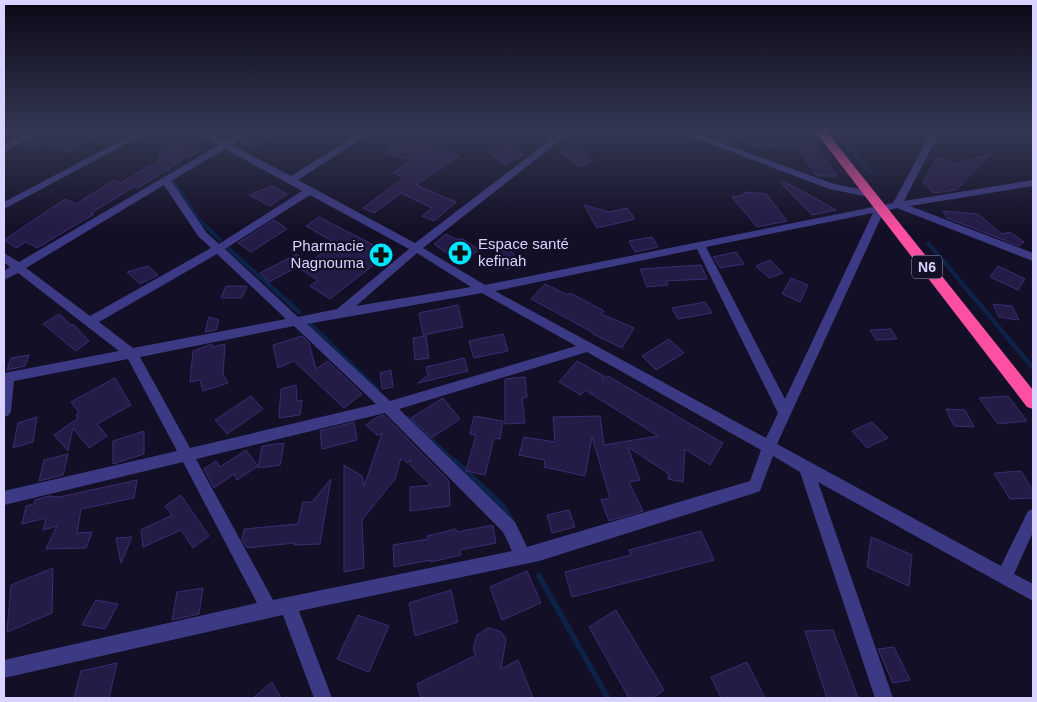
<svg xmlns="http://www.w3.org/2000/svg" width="1037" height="702" font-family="Helvetica,sans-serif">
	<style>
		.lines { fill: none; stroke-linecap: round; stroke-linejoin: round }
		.stream-far2 { stroke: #0c2248; stroke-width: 4 }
		.stream-far1 { stroke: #0c2248; stroke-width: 4.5 }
		.stream { stroke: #0c2248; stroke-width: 5.5 }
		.building { fill: #241b47; stroke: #3b2d73 }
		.minor { fill: #3d3a85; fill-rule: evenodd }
		.highway { fill: #ff4fa3; fill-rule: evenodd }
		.labels { text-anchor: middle; stroke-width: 4.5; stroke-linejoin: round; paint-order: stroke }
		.shield { fill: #130f26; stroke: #9e99be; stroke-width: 1 }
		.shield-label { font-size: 14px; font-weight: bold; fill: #d9d4ff }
		.poi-label { font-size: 15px; fill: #d9d4ff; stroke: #130f26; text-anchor: start }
	</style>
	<rect width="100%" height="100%" fill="#130f26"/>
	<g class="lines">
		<path class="stream-far2" d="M169 131 158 153 169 171
			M836 131 870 172
			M172 180 198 219 220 240
			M928 243 956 276
			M229 249 259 276"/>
		<path class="stream-far1" d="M258 275 299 312
			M955 275 1033 368
			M311 325 377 389
			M408 418 456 463"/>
		<path class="stream" d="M455 461 503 506 511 520
			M539 576 608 698"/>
	</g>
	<path class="building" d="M42 131H102L67 152 44 143 35 148 22 144Z
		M258 131 272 135 255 147 241 142Z
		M727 131 740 136 733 145 720 140Z
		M779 133 794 134 795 138 808 137 837 176H817L797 148 768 146 765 135 780 136Z
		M405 134 459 156 416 185 456 202 434 221 422 216 432 208 401 193 374 213 363 208 404 178 393 173 412 160 385 153Z
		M748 135 761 136 763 148 750 146Z
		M173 141 199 152 185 158 138 188 123 182 150 165 155 167 164 146Z
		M509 144 523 155 505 165 489 152Z
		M575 146 594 160 580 167 561 152Z
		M992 153 956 190 934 193 923 183 937 157 957 164Z
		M114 180 132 188 91 213 94 214 37 248 26 242 16 248 4 240 65 199 76 204Z
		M783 181 813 197 836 210 812 215 781 183Z
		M272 186 287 194 270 206 249 195Z
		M744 192 766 194 787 221 757 227 732 197 744 195Z
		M584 205 609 212 627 208 635 219 597 228Z
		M943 211 978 214 1002 234 1010 232 1024 242 1019 246 947 218Z
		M319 217 389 253 330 299 310 286 318 280 297 267 269 282 260 273 297 254 307 264 335 243 306 226Z
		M274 220 287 229 251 252 238 243Z
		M446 234 458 240 461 238 479 250 461 263 434 244Z
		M652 237 658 247 635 252 629 241Z
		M508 246 520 265 506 269 496 251Z
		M736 252 744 264 720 268 713 257Z
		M770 260 783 273 769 278 756 266Z
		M701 265 707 279 666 281 668 285 647 287 640 269Z
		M148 266 158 275 140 284 127 272Z
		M998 266 1025 279 1018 290 990 277Z
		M791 278 808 285 800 302 782 294Z
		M545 284 568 295 570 293 604 311 601 314 634 328 622 348 593 334 594 333 531 299Z
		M226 286H247L242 298H221Z
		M705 302 712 313 678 319 672 308Z
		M993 304 1012 306 1019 320 999 317Z
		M458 305 463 327 423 335 419 313Z
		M59 314 71 325 73 324 89 341 76 351 43 324Z
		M209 317 219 320 216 330 205 332Z
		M891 329 897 339 876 340 870 330Z
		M503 334 508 351 474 358 469 341Z
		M302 336 309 343 316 369 328 361 362 394 344 408 294 361 278 368 273 345Z
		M426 336 429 358 415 360 413 338Z
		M669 339 684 353 656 370 642 356Z
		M212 344V347L225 344 223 375 228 383 203 391 200 380 190 382 193 351Z
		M29 355 25 366 7 370 11 358Z
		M464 358 468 371 418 383 428 375 426 367Z
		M577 361 604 376 602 379 608 376 723 443 710 465 685 449 683 482 668 479 669 474 628 447 640 480 629 482 643 511 609 521 601 500 610 498 592 437 585 476 544 467 545 460 519 455 524 437 555 442 553 417 600 416 604 445 658 436 585 390 581 395 559 382Z
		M391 370 393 387 382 389 380 373Z
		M525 377 527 397 522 398 525 423 505 424V379Z
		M115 378 131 405 97 424 107 436 89 448 73 428 68 451 54 435 78 418 76 415 79 413 71 402Z
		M296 385 297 401 302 400 300 415 279 418 281 389Z
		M251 396 263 409 227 434 215 420Z
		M1008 396 1027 421 998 424 979 398Z
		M443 398 460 419 431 438 411 418Z
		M946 409 965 410 974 427 954 426Z
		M384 415 449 481 450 506 410 511V487L431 485 410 465V460L407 463 401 458 395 479 362 520 364 568 344 572V465L362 476 364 486 382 434 377 435 366 425 377 417Z
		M474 416 503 421 500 439 494 438 485 475 466 471 476 435 470 434Z
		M37 417 33 442 13 448 18 423Z
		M354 422 357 440 322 449 320 431Z
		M872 422 888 438 867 448 852 431Z
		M144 431V454L113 464V441Z
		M284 443 280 465 258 468 262 446Z
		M246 450 258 466 237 480 234 474 214 488 204 469 216 461 220 467Z
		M68 454 63 475 39 481 44 460Z
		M1021 471 1033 491V498L1010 499 994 473Z
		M331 479 320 544 294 545V543L247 548 242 540 244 529 298 524 303 502H312Z
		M137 480 134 498 81 509 77 533 92 532 86 548 46 549 57 526 43 530 46 518 22 524 26 506 34 504 35 500 49 496 59 497Z
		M181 495 209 536 193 548 181 530 143 547 141 530 172 515 165 506Z
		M569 510 575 527 552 533 547 515Z
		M493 525 496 543 460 550 461 555 431 562V560L394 567 393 545 428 539 427 536 456 529 457 532Z
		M701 531 714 560 572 597 565 572 631 555 629 550Z
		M132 537 121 563 116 538Z
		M871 537 912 555 909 586 867 567Z
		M53 568 52 613 7 632 11 585Z
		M527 571 541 603 502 620 490 587Z
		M203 588 199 614 172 620 177 592Z
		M451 590 458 622 415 636 409 603Z
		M96 600 118 604 105 629 82 625Z
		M616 610 664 690 653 698H629L589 627Z
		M358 615 389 626 369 672 337 659Z
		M488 628 500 631 506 639 501 669 518 660 533 698H421L417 684 476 655 473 649 477 635Z
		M833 630 858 698H827L805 631Z
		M894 647 910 680 893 683 878 649Z
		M747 662 765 698H721L711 677Z
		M117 663 109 698H74L81 671Z
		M272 682 281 698H253Z"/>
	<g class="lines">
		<path class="minor" d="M29 131H40L4 152V145Z
			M139 131H150L4 209V202Z
			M195 131H206L225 141 242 131H253L232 145 291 176 363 131H373L298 180 415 243 562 131H572L423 248 485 285 893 203 932 131H940L904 201 1033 180V186L910 206 1033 253V261L897 208 884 211 777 444 1001 566 1028 511 1033 509V532L1014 574 1033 584V601L818 482 893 698H875L800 472 773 456 760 491 755 493 539 561 299 611 332 698H314L283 615 4 678V660L257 603 183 462 4 505V491L177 451 128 359 14 381 11 411 9 415 4 417V373L119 351 18 273 4 280V271L10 267 4 262V253L19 262 219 145ZM225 149 302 191 219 244 206 232 171 181ZM164 185 198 236 211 248 90 316 26 268ZM310 195 409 249 337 309 298 317 225 249ZM873 213 785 399 706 247ZM697 249 778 413 766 438 495 291ZM417 253 471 287 356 306ZM217 254 286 319 133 348 99 322ZM482 293 576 346 390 401 307 324ZM294 326 376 404 190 448 140 357ZM587 352 761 450 750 481 527 547 515 522 399 409ZM385 413 503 532 512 551 273 600 196 459Z
			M676 131H689L834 184 869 191 874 194 869 197 829 189Z"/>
		<path class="highway" d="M815 131H826L1033 390V409L1027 407Z"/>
	</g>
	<linearGradient id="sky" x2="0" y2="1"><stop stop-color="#0a0815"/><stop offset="0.57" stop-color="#333752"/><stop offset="1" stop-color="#333752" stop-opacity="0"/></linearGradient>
	<rect width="1037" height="230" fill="url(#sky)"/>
	<defs>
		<symbol id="pharmacy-disc" viewBox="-11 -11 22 22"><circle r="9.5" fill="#00e5ff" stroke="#130f26"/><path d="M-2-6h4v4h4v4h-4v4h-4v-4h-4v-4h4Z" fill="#111"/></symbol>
	</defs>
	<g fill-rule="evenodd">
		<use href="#pharmacy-disc" x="446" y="239" width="28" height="28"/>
		<use href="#pharmacy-disc" x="367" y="241" width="28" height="28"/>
	</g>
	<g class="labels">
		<rect class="shield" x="912" y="255.5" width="30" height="23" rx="4"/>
		<g class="shield-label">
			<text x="927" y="272">N6</text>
		</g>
		<g class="poi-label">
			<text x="478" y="249">Espace santé<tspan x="478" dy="17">kefinah</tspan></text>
			<text x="364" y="251" text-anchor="end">Pharmacie<tspan x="364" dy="17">Nagnouma</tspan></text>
		</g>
	</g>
	<rect width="1037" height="702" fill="none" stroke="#d9d4ff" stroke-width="10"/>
</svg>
